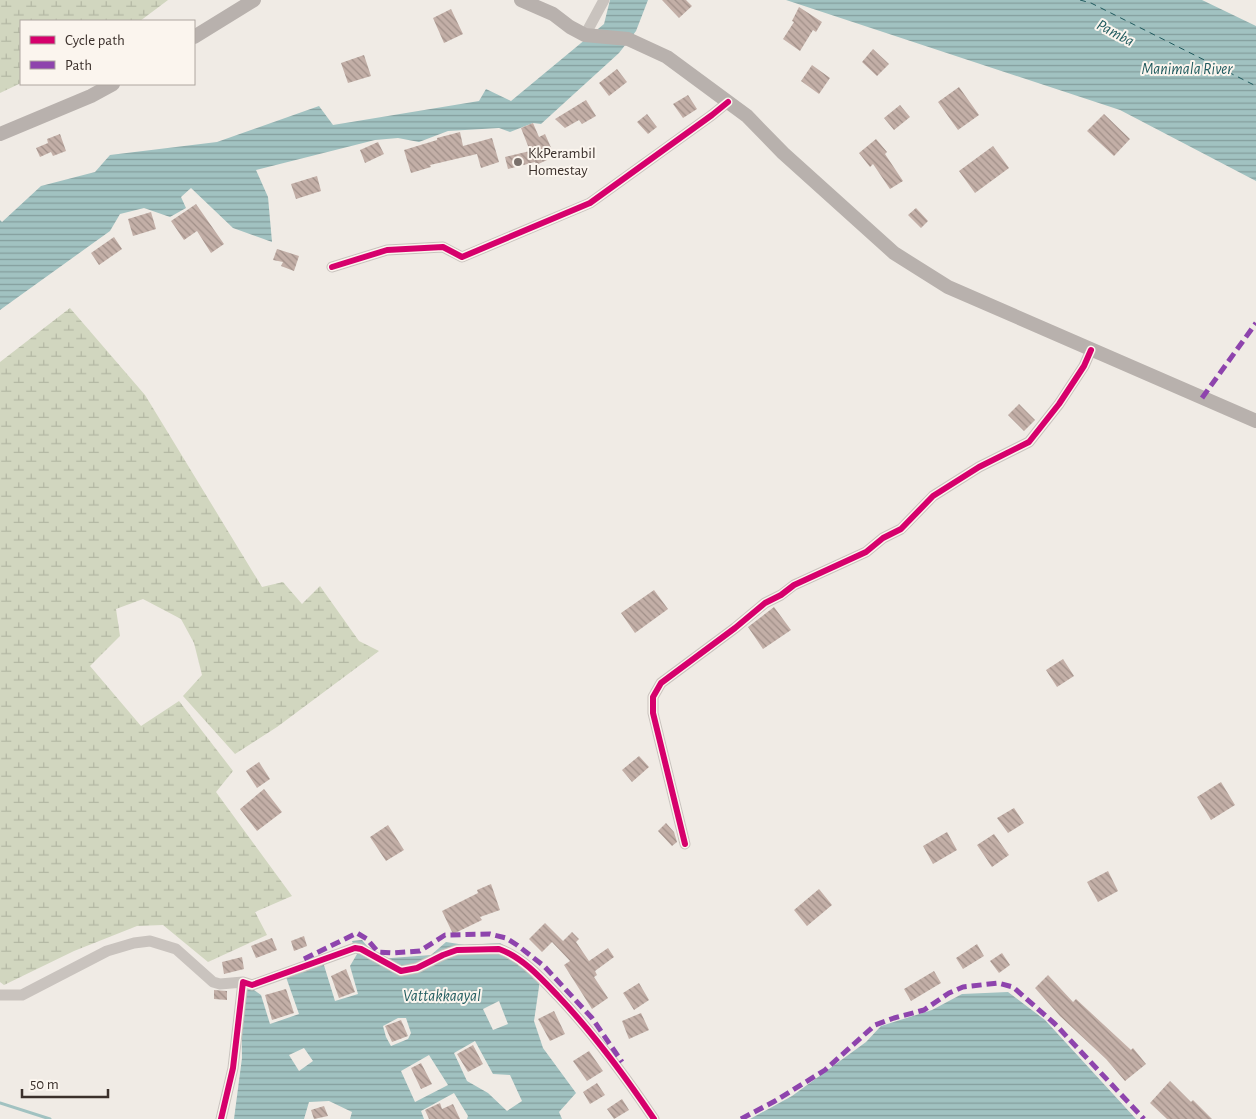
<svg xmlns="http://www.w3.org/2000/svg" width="1256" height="1119" font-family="'Alegreya Sans',sans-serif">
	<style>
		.wetland { fill: url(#wetland-marsh) }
		.water { fill: url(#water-rules); fill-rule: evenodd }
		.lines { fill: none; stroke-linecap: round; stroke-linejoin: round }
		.stream { stroke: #a1c2c1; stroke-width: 3 }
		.ferry { stroke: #1f5a5e; stroke-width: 1; stroke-dasharray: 6 5; stroke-linecap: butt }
		.building { fill: url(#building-back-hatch) }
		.minor { stroke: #c9c3be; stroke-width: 11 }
		.major { stroke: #b8b1ad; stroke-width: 14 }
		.quiet { stroke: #8e44ad; stroke-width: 5; stroke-dasharray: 10 5; stroke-linecap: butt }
		.cycleway-casing { stroke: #fbf5ee; stroke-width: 9 }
		.cycleway { stroke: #d6006c; stroke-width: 6 }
		.poi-dot { fill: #7a716c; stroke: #fbf5ee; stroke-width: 2 }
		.labels { text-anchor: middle; stroke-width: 4; stroke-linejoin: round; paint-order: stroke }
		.poi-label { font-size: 15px; fill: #3b302b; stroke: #fbf5ee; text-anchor: start }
		.water-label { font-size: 16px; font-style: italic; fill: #1f5a5e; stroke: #fbf5ee }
	</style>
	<defs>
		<pattern id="wetland-marsh" width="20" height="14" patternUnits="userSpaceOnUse" patternTransform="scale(1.25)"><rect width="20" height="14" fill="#d1d6bf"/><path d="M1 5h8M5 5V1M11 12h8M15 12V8" fill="none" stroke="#b4b8a4"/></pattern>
		<pattern id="water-rules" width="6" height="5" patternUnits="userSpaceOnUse" patternTransform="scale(1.25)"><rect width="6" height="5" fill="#a1c2c1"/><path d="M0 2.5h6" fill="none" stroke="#849e9d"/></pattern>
		<pattern id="building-back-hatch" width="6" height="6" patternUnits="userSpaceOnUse" patternTransform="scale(1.25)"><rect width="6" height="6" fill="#c3afa7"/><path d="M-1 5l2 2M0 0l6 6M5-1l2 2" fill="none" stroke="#a08f88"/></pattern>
	</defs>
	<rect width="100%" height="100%" fill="#f0ebe5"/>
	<path class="wetland" d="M0 0H168L140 21H21V83L0 93Z
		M70 308 145 395 262 587 283 582 302 604 320 586 359 641 379 651 277 727 235 754 183 696 202 675 194 643 181 619 143 599 116 609 120 636 90 666 141 726 179 701 233 771 216 792 292 896 255 912 267 935 208 962 163 925 137 926 74 951 4 985 0 982V362Z"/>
	<path class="water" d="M610 0H648L636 31 619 53 541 124 533 123 510 132 499 128 448 131 419 142 398 138 375 140 256 170 268 197 272 242 233 228 191 188 181 197 186 208 170 217 144 208 120 214 110 231 0 310V220L2 222 41 186 95 172 110 155 217 142 319 106 333 125 479 101 486 89 511 101 604 24Z
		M786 0H1202L1256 26V181L1120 110Z
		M362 940 378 959 431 955 446 942 465 945 500 943 520 955 540 980 534 1021 543 1048 576 1093 559 1112 562 1119H467L468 1116 454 1093 421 1111 424 1119H350L352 1112 329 1101 309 1102 304 1119H234L242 1058 241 992 251 988 261 995 270 1024 299 1014 286 977 323 962 335 1001 358 994 350 966 357 954 352 941ZM499 1001 508 1024 493 1030 483 1009ZM398 1018H406L411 1033 408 1039 391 1046 386 1037 383 1026ZM475 1041 493 1074 510 1075 522 1101 507 1111 488 1093 467 1081 454 1053ZM304 1048 313 1061 299 1071 289 1055ZM429 1055 448 1085 415 1102 401 1071Z
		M1008 992 1045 1020 1136 1119H750L792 1096 866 1042 881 1026 932 1010 962 994Z"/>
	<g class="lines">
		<path class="stream" d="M0 1103 50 1119"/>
		<path class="ferry" d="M1080 0 1091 3 1256 86"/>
	</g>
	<path class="building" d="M662 0H686L692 6 679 18Z
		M799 7 822 22 816 32 813 30 800 51 783 39 794 22 792 21Z
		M451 9 463 34 444 43 433 18Z
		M873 49 889 64 877 76 862 62Z
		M364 55 371 76 348 83 341 63Z
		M812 65 830 78 819 94 801 81Z
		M617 69 627 82 609 96 599 83Z
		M959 87 979 115 958 130 938 102Z
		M688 95 697 109 683 118 673 104Z
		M586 100 596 116 582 124 579 120 565 128 555 119Z
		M900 105 910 117 894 130 884 118Z
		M647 114 657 127 648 134 637 122Z
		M1104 114 1130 139 1114 156 1087 131Z
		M533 123 539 137 545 134 553 152 545 155 547 160 536 165 535 162 508 169 505 157 530 151 521 128Z
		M460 132 463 146 492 138 499 162 481 168 477 154 430 165 431 167 411 173 404 150 437 140V138Z
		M60 134 66 151 53 156 51 152 40 157 36 148 48 143 47 139Z
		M876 139 887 152 885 154 903 181 890 189 873 164 870 167 859 153Z
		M378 142 384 154 365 163 360 150Z
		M993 146 1009 168 975 193 959 171Z
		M317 176 321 191 296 199 291 184Z
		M196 204 224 244 211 253 197 231 184 240 171 221Z
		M916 208 928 221 921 228 908 215Z
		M151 212 156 229 133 236 128 219Z
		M114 237 122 249 99 265 91 253Z
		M277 249 299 256 294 271 281 266 283 262 273 260Z
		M1019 404 1035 420 1024 431 1008 415Z
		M654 590 668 609 635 633 621 613Z
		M774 607 791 630 763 649 748 627Z
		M1063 659 1074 676 1057 687 1046 670Z
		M639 756 649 767 632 782 622 770Z
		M259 762 270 779 257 788 246 771Z
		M1221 782 1235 805 1211 820 1197 797Z
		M264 789 282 812 257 831 240 809Z
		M1014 808 1024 823 1008 833 997 818Z
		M666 823 674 832 677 842 672 846 658 831Z
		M388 825 404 850 386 861 370 837Z
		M947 832 957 850 933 864 923 846Z
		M994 834 1009 855 992 867 977 845Z
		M1108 871 1118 891 1098 902 1087 882Z
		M491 884 500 910 480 917 482 920 453 934 442 911 478 893 477 890Z
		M819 889 832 905 807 926 794 910Z
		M545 923 563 941 572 932 579 939 576 942 589 961 608 948 614 957 595 971 597 975 594 977 608 998 592 1009 564 965 570 961 552 942 542 952 529 939Z
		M304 936 307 946 294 951 291 941Z
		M272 938 277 950 256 958 251 946Z
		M977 944 984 956 963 969 956 958Z
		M1002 953 1010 965 999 973 990 961Z
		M242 957 244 969 224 974 222 962Z
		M346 969 355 992 339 998 331 976Z
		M934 971 941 983 911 1001 904 989Z
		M1048 975 1073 1002 1076 999 1131 1050 1133 1048 1146 1064 1125 1081 1106 1059 1060 1016 1035 988Z
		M639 983 649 1000 634 1010 623 993Z
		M286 989 294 1013 272 1020 265 995Z
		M214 990 227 991V1000L214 999Z
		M554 1011 565 1034 550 1041 538 1019Z
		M641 1013 649 1030 629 1039 622 1021Z
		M401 1020 408 1036 392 1042 385 1026Z
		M473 1045 483 1064 468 1072 457 1054Z
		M589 1051 603 1071 587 1081 573 1061Z
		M421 1063 432 1084 421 1089 411 1068Z
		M1170 1081 1191 1102 1193 1100 1212 1119H1167L1150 1103Z
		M597 1083 605 1095 590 1104 583 1092Z
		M622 1099 629 1110 614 1119 607 1109Z
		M440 1103 442 1109 453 1104 460 1119H429L425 1110Z
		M324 1106 328 1116 314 1119 311 1110Z"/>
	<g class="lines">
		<path class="minor" d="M585 35 604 0
			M332 267 387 250 443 247 462 257 590 203 712 115 728 102
			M685 844 653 713V697L661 683 735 628 765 603 781 595 794 585 866 552 883 538 901 529 933 496 979 467 1029 442 1059 404 1084 366 1091 350
			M0 995H22L107 951 134 943 150 941 176 949 213 982 220 984 243 982
			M221 1119 233 1068 243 982 252 985 355 948 361 949 401 971 417 968 443 955 457 950 499 949C522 957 541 978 558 996 594 1034 625 1076 654 1119"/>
		<path class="major" d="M521 0 553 14 570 27 585 35 628 39 667 57 747 116 783 153 894 253 948 287 1256 421
			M194 37 254 0
			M0 134 91 96 113 84"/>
		<path class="quiet" d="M1202 398 1256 323
			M304 959 357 933 367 939 378 952 393 953 420 951 445 935 490 934 506 938 517 945 544 966 592 1018 622 1062
			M741 1119 775 1101 825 1070 875 1025 894 1018 924 1010 949 993 963 987 998 983 1013 987 1055 1024 1144 1119"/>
		<defs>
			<path id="cycleway" d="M332 267 387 250 443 247 462 257 590 203 712 115 728 102
				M685 844 653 713V697L661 683 735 628 765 603 781 595 794 585 866 552 883 538 901 529 933 496 979 467 1029 442 1059 404 1084 366 1091 350
				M221 1119 233 1068 243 982 252 985 355 948 361 949 401 971 417 968 443 955 457 950 499 949C522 957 541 978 558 996 594 1034 625 1076 654 1119"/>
		</defs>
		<use href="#cycleway" class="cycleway-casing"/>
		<use href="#cycleway" class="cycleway"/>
	</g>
	<circle class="poi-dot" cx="518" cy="162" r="5"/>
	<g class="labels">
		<g class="poi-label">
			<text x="528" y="158">KkPerambil<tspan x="528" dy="17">Homestay</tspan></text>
		</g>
		<g class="water-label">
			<text transform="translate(1116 32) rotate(28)" y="6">Pamba</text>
			<text x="1187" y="74">Manimala River</text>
			<text x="442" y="1001">Vattakkaayal</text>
		</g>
	</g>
	<rect x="20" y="20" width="175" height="65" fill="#fbf5ee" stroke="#aea6a0"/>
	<rect x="30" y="36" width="25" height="8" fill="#d6006c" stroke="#aea6a0"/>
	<text x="65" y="45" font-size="15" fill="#3b302b">Cycle path</text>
	<rect x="30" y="61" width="25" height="8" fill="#8e44ad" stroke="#aea6a0"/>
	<text x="65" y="70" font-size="15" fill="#3b302b">Path</text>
	<path d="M22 1089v8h86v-8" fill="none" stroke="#3b302b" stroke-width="2.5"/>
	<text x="30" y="1089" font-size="15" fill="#3b302b" stroke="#fbf5ee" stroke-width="4" paint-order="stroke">50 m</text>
</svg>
